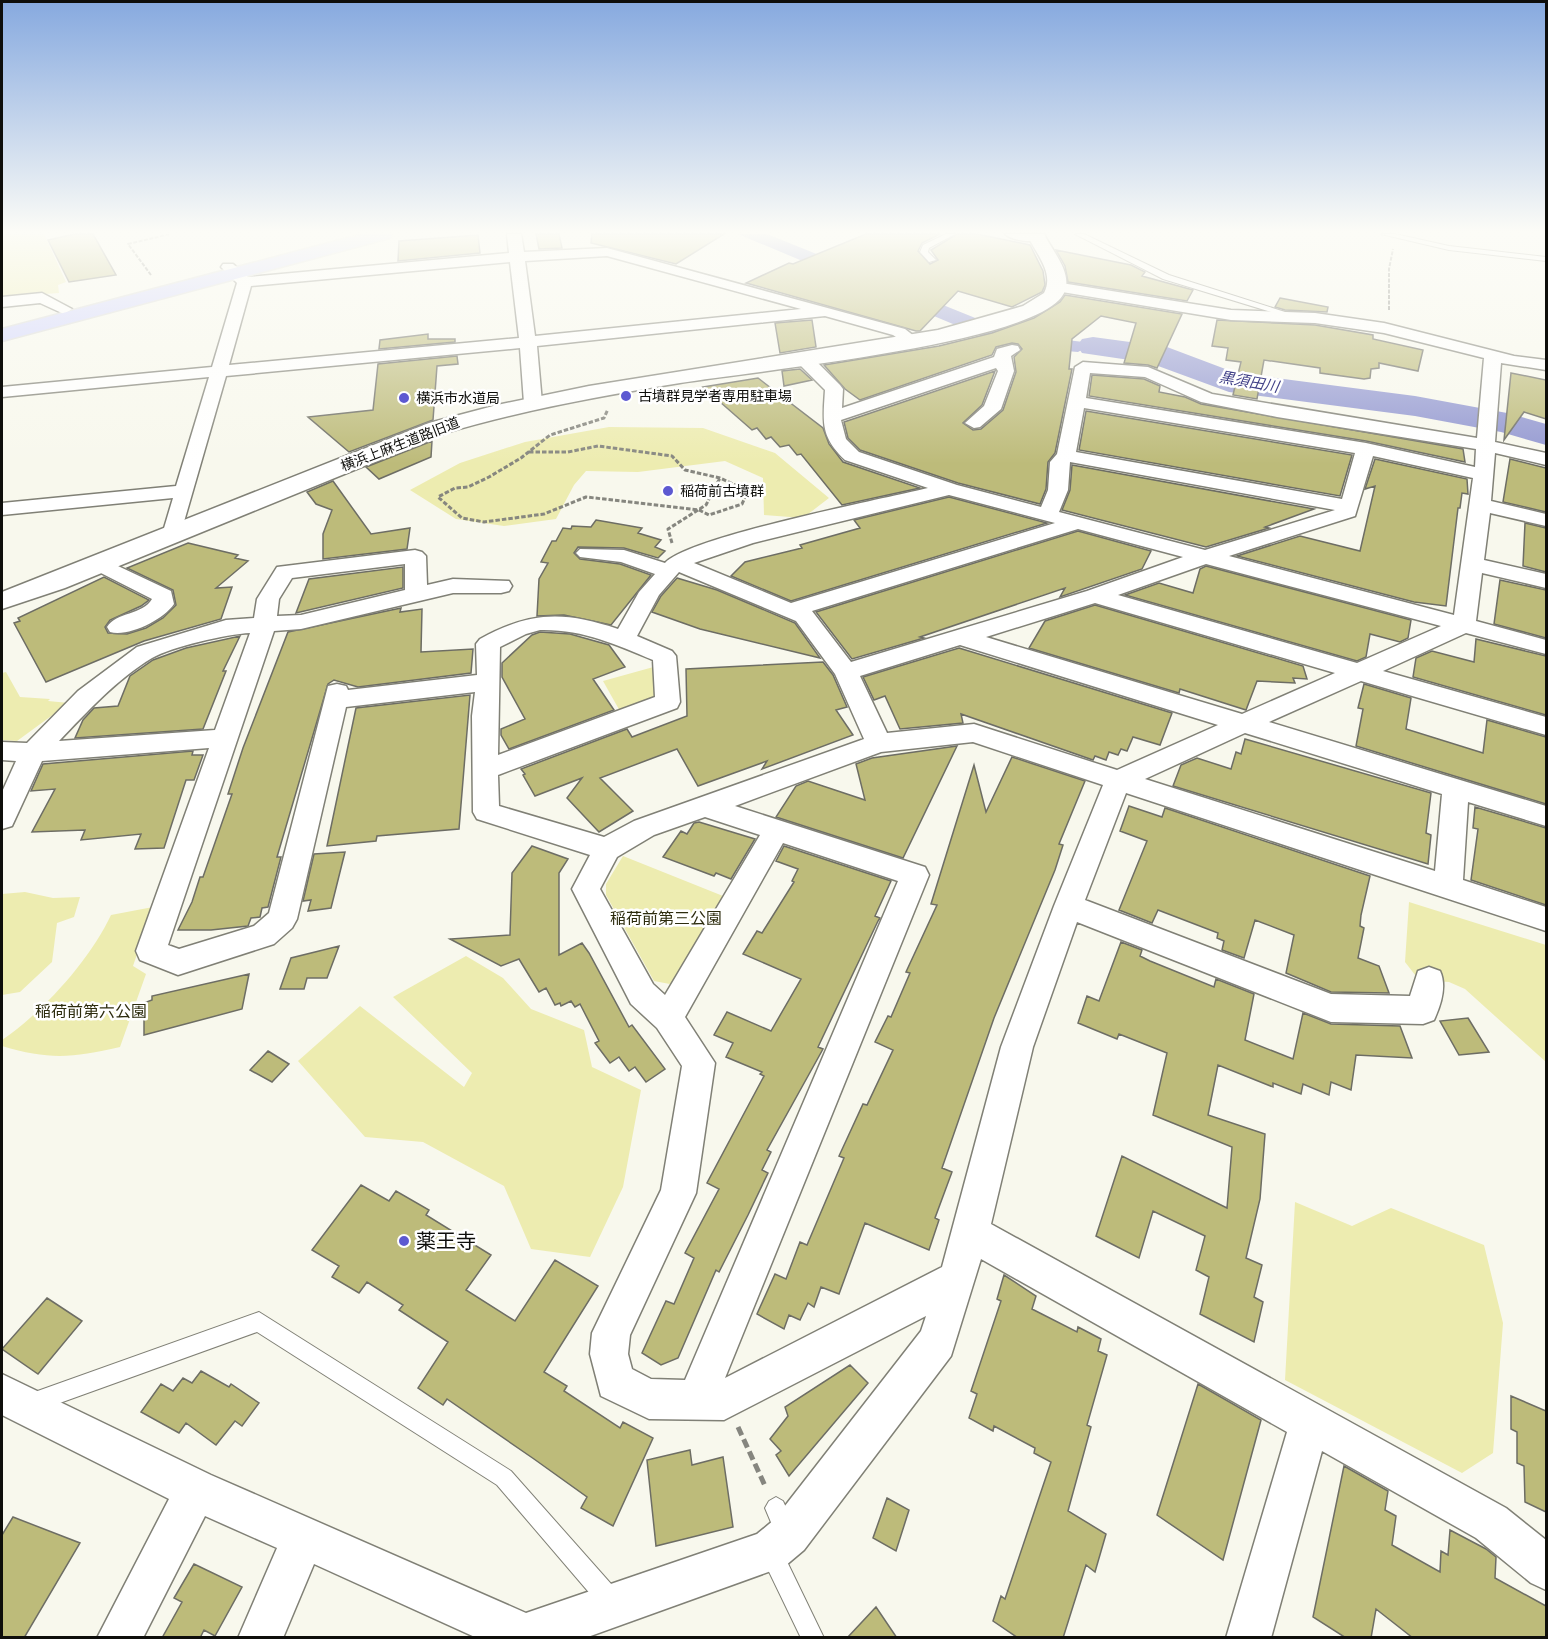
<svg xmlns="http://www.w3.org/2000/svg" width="1548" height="1639" font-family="'Sofia Sans Condensed','Noto Sans JP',sans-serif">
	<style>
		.green { fill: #edecb0 }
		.water { fill: #9398d1 }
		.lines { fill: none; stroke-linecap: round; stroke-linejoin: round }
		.river { fill: #9398d1; fill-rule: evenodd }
		.building { fill: #bdbb7a; stroke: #6d6d64; stroke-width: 1.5 }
		.lane-casing { stroke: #808076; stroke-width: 2 }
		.street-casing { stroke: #808076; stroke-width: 3 }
		.secondary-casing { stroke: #808076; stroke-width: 3 }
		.primary-casing { stroke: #d8d8d8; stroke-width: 3 }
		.path-far2 { stroke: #86867f; stroke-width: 2; stroke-dasharray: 4 1.5; stroke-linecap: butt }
		.path-far1 { stroke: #86867f; stroke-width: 3; stroke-dasharray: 4.5 2; stroke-linecap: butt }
		.path { stroke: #86867f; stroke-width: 5; stroke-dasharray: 9 4.5; stroke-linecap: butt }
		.lane { fill: #fff; fill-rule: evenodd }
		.street { fill: #fff; fill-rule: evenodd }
		.secondary { fill: #fff; fill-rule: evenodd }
		.primary { fill: #ced1fe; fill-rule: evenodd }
		.poi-dot { fill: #5d59d1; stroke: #fff; stroke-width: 2 }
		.labels { text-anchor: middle; stroke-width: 5; stroke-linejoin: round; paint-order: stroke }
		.far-poi-label { font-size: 14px; fill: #0e0e0b; stroke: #fff; text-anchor: start }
		.far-street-label { font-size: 14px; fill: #0e0e0b; stroke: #fff }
		.far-water-label { font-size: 15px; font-style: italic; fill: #414188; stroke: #fff }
		.park-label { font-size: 16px; fill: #2d2c0e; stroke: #fff }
		.near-poi-label { font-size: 20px; fill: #0e0e0b; stroke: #fff; text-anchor: start }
	</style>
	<rect width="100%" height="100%" fill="#f8f8ed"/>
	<path class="green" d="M2 234H44L66 282 58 285 59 293 2 297Z
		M609 427 703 428 775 453 829 498 803 518 764 515 763 478 725 461 638 472 586 471 574 485 556 519 504 526 456 519 410 490 460 463 525 442Z
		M657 666V698L621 713 603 681Z
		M6 672 20 697 50 699 48 701 69 703 17 741 2 740V673Z
		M623 856 728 898 675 985 654 981 606 895V884Z
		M25 892 53 898 80 897 74 917 57 923 52 962 20 992 2 995V894Z
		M1409 902 1546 945V1062L1465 989 1449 982 1419 980 1405 962Z
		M153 907 133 966 146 974 120 1047C72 1058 49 1060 2 1046V1040C43 1012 90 960 111 915Z
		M466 956 503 978 531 1009 584 1030 592 1067 641 1090 623 1187 590 1257 531 1249 504 1186 423 1142 365 1137 298 1061 360 1006 464 1087 472 1073 393 997Z
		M1295 1202 1352 1226 1391 1208 1484 1245 1503 1323 1493 1453 1462 1473 1285 1380Z"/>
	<path class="water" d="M738 234H767L1015 334 1151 350 1149 356 1085 348 1078 352 1032 348 984 337Z"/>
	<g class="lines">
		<path class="river" d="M1093 337 1167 347 1236 373 1415 396 1507 413 1546 424V445L1501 432 1415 416 1229 392 1150 363 1082 353 1077 346 1082 339Z"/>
	</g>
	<path class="building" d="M75 234H93L116 275 69 282 48 240Z
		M536 234H559L562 248 539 249Z
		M592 234H724L676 264 591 243Z
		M866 234H940L922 243 918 251 930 264 938 260 931 250 957 234H977L1030 245 1043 271 1045 285 1042 292 1012 307 958 291 920 331H916L746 283 789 263 793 264Z
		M478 235 480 253 398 261 399 241Z
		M1056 250 1131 265 1145 272 1142 276 1193 290 1187 301 1068 282 1065 266Z
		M1065 295 1182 314 1157 368 1148 365 1124 363 1136 323 1101 316 1072 339 1069 369H1072L1055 453 1048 462 1046 489 1040 504 958 483 860 450 848 438 844 422 995 371 982 405 963 423 973 430 981 429 1003 410 1016 372 1014 357 1022 349 1018 344 1012 343 996 347 992 355 860 400 845 389 824 365 939 346 992 333 1034 318 1060 302Z
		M1280 298 1328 307 1327 312 1285 310 1275 307Z
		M812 320 816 347 780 353 775 323Z
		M1217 320 1315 325 1373 335V339L1423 350 1418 371 1379 363V368L1371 369 1370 378 1364 379 1320 373V368L1264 360 1257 399 1233 395 1241 362 1226 360 1228 348 1212 346Z
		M428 334V339H455V342L379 349 380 340Z
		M457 356 458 364 437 366 433 420 349 452 308 417 373 410 378 364Z
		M800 369 812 380 784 386 782 371Z
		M1511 373 1546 380V419L1524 412 1504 440Z
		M1092 375 1144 379 1160 386 1159 392 1185 397 1201 404 1463 449 1465 462 1366 441 1089 396Z
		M758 378 823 428 829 444 843 462 920 488 842 505 801 454 797 455 789 445 780 447 771 437 766 439 757 428 752 430 703 387Z
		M1086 411 1352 455 1340 496 1079 450Z
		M432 441 431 457 379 479 366 467Z
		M1375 459 1467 479 1468 494 1462 493 1460 508H1458L1446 606 1414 602 1237 556 1300 536 1360 551 1375 486 1365 489Z
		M1510 459 1546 468V512L1503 502Z
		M1072 465 1314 509 1265 527 1269 528 1206 547 1062 510 1070 490Z
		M333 481 371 534 410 528 407 549 323 559V534L332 510 316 504 307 492Z
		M949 497 1047 523 791 601 731 576 745 562 802 548 800 545 860 528 854 520Z
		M596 520 642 528 638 533 661 540 655 547 665 551 658 558 624 548 578 547 574 553 580 559 620 564 651 575 611 625 564 615 537 616 539 579 548 563 541 562 552 541H556L563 528 571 529 572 526 591 527Z
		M1525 523 1546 528V572L1523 566Z
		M1078 531 1151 551 1142 569 1060 597 1065 588 920 637 924 638 852 659 816 612Z
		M188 543 238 555 235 558 248 561 216 588 232 587 221 619 144 641 46 682 14 623 20 621 18 618 104 577 149 600 141 606 110 620 105 627 108 633 127 634 146 628 163 618 176 605 173 590 127 568Z
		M1206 566 1411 620 1408 638 1400 642 1370 634 1366 657 1357 661 1125 595 1159 583 1193 593 1200 569Z
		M403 567V588L296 613 309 579Z
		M677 578 717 590 795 623 820 658 700 629 652 612 661 596Z
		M1500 580 1546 590V638L1494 624Z
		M1095 605 1303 666 1307 679 1293 678 1295 683 1257 681 1246 710 1180 689 1179 693 1029 648 1045 621Z
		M401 608 400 612 422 609 421 652 473 649 471 673 358 687 334 680 328 684 277 857H281L268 907 262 908 260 917 251 918 248 926 211 930H178L192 902 200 877H203L232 794H228L243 748 288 632Z
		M540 632 570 634 609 645 625 667 593 679 614 710 509 749 501 735V729L525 719 502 677V663L532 635Z
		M240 636 223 671H226L203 729 75 738 83 720 94 708 118 706 130 676 153 660 186 648Z
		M1476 639 1546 656V715L1413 677 1416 658 1432 651 1474 662Z
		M959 648 1172 713 1160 745 1133 737 1127 751 1121 749 1118 755 1109 752 1106 760 1095 756 1093 760 961 714 963 723 900 729 885 696 874 700 863 677Z
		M823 662 833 675 847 707 836 710 853 735 762 769 767 761 698 786 677 749 600 778 633 811 599 832 567 798 582 778 535 796 523 775 525 774 521 769 627 729 632 737 687 716 686 669Z
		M1364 684 1411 698 1406 729 1483 753 1487 720 1546 737V804L1356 746 1363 709 1358 708Z
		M470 695 459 829 377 836 376 841 327 846 356 708Z
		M1245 739 1431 793 1426 833 1431 835 1428 864 1173 786 1181 765 1197 758 1231 769 1236 752 1241 754Z
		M957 746 903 858 776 817 796 786 808 781 865 800 856 764 872 758Z
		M193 751 192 755H203L194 780H186L164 848 135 849 141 834 81 840 85 830 32 832 55 789 31 791 43 764Z
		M1012 757 1085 781 1059 844 1063 845 1055 870 994 1018 942 1168 952 1172 935 1218 939 1220 929 1250 865 1223 839 1294 821 1287 814 1307 808 1303 800 1320 789 1315 784 1329 757 1314 775 1274 786 1279 800 1242 807 1245 844 1158 839 1156 863 1104 867 1105 893 1050 875 1042 888 1016 891 1017 910 973 906 972 937 905 931 904 974 765 986 812Z
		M1129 806 1162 817 1165 808 1370 876 1361 915 1360 926 1364 928 1358 958 1379 966 1389 993 1331 992 1286 973 1294 935 1255 920 1244 958 1222 950 1224 941 1217 938 1218 933 1158 910 1152 923 1119 910 1147 841 1120 831Z
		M1475 807 1546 828V905L1471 880 1478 829 1473 828Z
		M699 822 755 839 731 879 716 873 714 876 663 857 681 831 687 834 694 823Z
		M532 846 568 859 559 873V955L582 943 589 953 629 1027 632 1025 665 1069 646 1082 635 1067 629 1071 619 1057 610 1063 595 1043 599 1041 580 1004 575 1007 571 1001 561 1006 560 1003 555 1005 546 988 539 992 519 959 501 966 450 939 510 935 512 873Z
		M784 846 891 881 875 916 880 918 878 921 818 1047 823 1049 767 1150 771 1152 762 1170 768 1173 748 1215 719 1272 716 1270 678 1358 661 1365 642 1353 666 1301 674 1304 694 1258 685 1253 719 1189 707 1183 764 1076 760 1074 762 1072 726 1057 733 1043 714 1035 727 1012 771 1031 801 979 743 954 757 931 762 933 794 882 792 881 798 869 776 861Z
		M345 852 331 908 308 911 311 900 303 901 314 854Z
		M1121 942 1142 950 1140 956 1150 961 1214 987 1216 979 1254 994 1245 1040 1293 1059 1303 1013 1331 1024 1400 1026 1412 1058 1356 1055 1351 1090 1331 1082 1329 1095 1303 1084 1301 1094 1273 1083V1087L1218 1065 1208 1115 1265 1134 1260 1199 1246 1258 1262 1265 1254 1297 1263 1302 1254 1342 1200 1314 1209 1277 1196 1270 1205 1236 1153 1211 1139 1258 1096 1236 1122 1156 1227 1208 1232 1147 1153 1115 1167 1053 1119 1034 1117 1039 1078 1023 1087 996 1099 1001Z
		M339 946 327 978H307L304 989H280L291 958Z
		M249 974 242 1009 144 1035V1003L152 1000V996Z
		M1468 1018 1489 1052 1459 1055 1440 1021Z
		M268 1051 289 1064 272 1082 250 1070Z
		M361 1185 389 1201 396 1191 429 1210 426 1215 491 1255 466 1290 515 1321 555 1260 598 1286 544 1372 567 1386 564 1391 620 1428 623 1422 653 1438 613 1526 581 1508 587 1497 534 1459 447 1399 443 1405 418 1388 448 1342 399 1310 403 1305 367 1282 359 1293 332 1277 339 1266 312 1250Z
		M1004 1275 1036 1296 1032 1309 1077 1332 1078 1327 1101 1339 1098 1351 1107 1355 1087 1425 1091 1427 1068 1511 1106 1534 1095 1572 1086 1565 1063 1638H1018L993 1621 1001 1596 1005 1599 1051 1462 1034 1453 1035 1448 994 1426 993 1431 969 1418 977 1394 971 1391 1001 1301 997 1299Z
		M47 1298 82 1321 38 1374 2 1349Z
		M850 1365 868 1383 789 1476 776 1455 781 1451 770 1439 788 1416 785 1407Z
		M201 1371 229 1387 231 1384 259 1403 242 1426 235 1421 216 1445 186 1423 179 1433 141 1412 161 1384 173 1391 183 1378 192 1383Z
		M1198 1384 1261 1420 1223 1560 1157 1515Z
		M1511 1396 1546 1411V1512L1525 1502 1524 1466 1517 1463V1432L1511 1429Z
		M690 1450 692 1465 723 1457 733 1527 656 1546 647 1460Z
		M1344 1466 1388 1491 1385 1510 1396 1516 1392 1545 1440 1572 1441 1551 1448 1555 1450 1530 1486 1549 1496 1557 1495 1578 1546 1606V1638H1413L1376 1609 1371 1638H1346L1313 1617Z
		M887 1498 909 1510 896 1551 873 1538Z
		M13 1517 80 1543 24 1638H2V1535Z
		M194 1564 242 1587 215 1636 204 1630 200 1638H162L182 1602 174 1598Z
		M876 1607 897 1638H847Z"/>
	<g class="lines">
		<defs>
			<path id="lane" d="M946 234H955L929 248 928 252 936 260 929 262 920 252 923 245Z
				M1075 234H1084L1169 275 1304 318 1297 320 1163 279Z
				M1381 234H1395L1449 246 1546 257V261L1449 250Z
				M259 1312 511 1471 620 1594 623 1602 620 1610 612 1613 604 1610 497 1485 257 1332 32 1413 25 1410 22 1403 25 1396 32 1393Z
				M776 1497 783 1501 797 1531 794 1539 786 1542 778 1539 765 1508 769 1501Z
				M771 1542 779 1545 824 1638H801L760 1553 763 1545Z"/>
			<path id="street" d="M507 234H521L524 252 607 248 905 329 919 340 917 343H905L893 335 825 316 537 346 542 403 533 408 524 403 520 348 226 376 179 539H165L162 535 173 498 2 515V503L176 486 209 377 2 397V387L212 367 237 283 221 267 223 264H233L248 277 509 253ZM607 256 801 309 535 336 525 261ZM510 262 519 338 229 365 251 286Z
				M1005 234H1041L1043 237C1036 244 1013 241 1005 234Z
				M1055 282 1231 310 1315 313 1384 323 1514 356 1546 360V370L1501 363 1495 442 1546 453V465L1495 453 1491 501 1546 514V526L1490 513 1484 560 1546 574V588L1482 573 1476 621 1546 640V654L1466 633 1383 671 1546 717V735L1361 681 1269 722 1546 806V826L1468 802 1463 880 1546 907V931L1126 793 1085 900 1331 994 1410 996 1418 971 1429 967 1440 971C1447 986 1441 1005 1434 1020L1423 1024 1331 1022 1077 922 1033 1047 991 1224 1506 1508 1546 1540V1590L1531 1583 1476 1538 1322 1451 1271 1638H1226L1287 1432 981 1259 951 1356 804 1550 785 1566 585 1638H477L314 1564 283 1638H238L277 1548 205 1516 143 1638H97L169 1499 2 1415V1374L211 1475 526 1613 757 1534 774 1520 921 1331 926 1316 724 1420 649 1419 601 1396 590 1354 592 1333 661 1190 682 1066 657 1028 631 1004 572 889 590 855 477 819 473 812 472 716 475 692 346 707 297 919 292 928 274 944 178 975 140 960 136 951 209 748 42 761 12 826 2 829V792L16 761 2 760V742L27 743 78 691 137 647 226 620 254 618 257 599 277 567 415 550 422 552 426 556 427 585 453 579 509 581 512 586 509 591 501 593H453L301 629 274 631 168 945 179 949 254 926 269 913 328 686 337 684 346 686 348 690 477 675 476 644 480 639C531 611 564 611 618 629L639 592 655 574 621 562 580 557 576 553 580 549 624 550 665 563C688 537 883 499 928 488L845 460C820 436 823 422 825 390L798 363 796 359 798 355H810L840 385 843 389 842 408 994 357 997 349 1012 345 1018 346 1020 350 1011 356 1014 371 1001 409 980 427 974 428 965 423 984 406 998 371 996 368 841 420 846 439 859 452 957 485 1041 507 1048 490 1050 462 1057 454 1075 367 1083 362 1148 367 1212 394 1477 438 1484 358 1384 333 1315 323 1231 320 1050 290 1047 287ZM1090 373 1145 377 1201 402 1277 417 1476 449 1475 467 1366 443 1086 398ZM1084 408 1355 453 1342 499 1076 452ZM1373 456 1473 478 1454 615 1229 556 1355 516ZM1070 462 1335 510 1205 550 1059 512 1068 490ZM949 495 1055 523 791 603 694 563 753 543ZM1078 529 1183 557 1087 591 851 662 812 611ZM405 564V590L301 615 277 616 279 599 292 578ZM1206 564 1441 626 1357 663 1118 595ZM679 572 796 621 835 674 864 739 634 821 604 837 499 806 498 775 677 708 680 702 676 656 672 651 637 636 659 595ZM1095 603 1335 673 1242 714 986 637ZM540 630C582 629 615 644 653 660L655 697 498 755 500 647 526 634ZM250 633 215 730 59 741C87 712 117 679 152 658 171 647 227 634 250 633ZM960 645 1218 725 1117 770 974 724 887 733 860 676ZM1245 733 1442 794 1435 871 1145 779ZM973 742 1103 785 1054 906 1001 1047 942 1267 725 1378 929 875 925 867 735 806 881 752ZM705 817 760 835 665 995 653 984 600 889 617 857 654 835ZM783 843 898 881 685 1380 651 1379 632 1369 628 1354 630 1335 696 1193 715 1063 685 1017Z
				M42 293 72 309 64 314 40 303 2 307V297Z
				M101 558 171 591 174 604C163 620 129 637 110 632L107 627C116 612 143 615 152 599L93 569 90 564 93 559Z"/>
			<path id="secondary" d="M1027 234H1044C1053 253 1079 279 1059 300 1015 346 753 371 680 383 601 396 522 410 445 433L65 588 2 609V592L429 423 497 405 589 386 938 330 1023 306 1044 293C1055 272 1035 253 1027 234Z"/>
			<path id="primary" d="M363 234H392L390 238 2 341V329Z"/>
		</defs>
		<use href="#lane" class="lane-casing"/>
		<use href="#street" class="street-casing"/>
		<use href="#secondary" class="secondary-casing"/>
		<use href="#primary" class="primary-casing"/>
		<path class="path-far2" d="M151 275 128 244 170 234
			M1389 310V269L1393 249"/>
		<path class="path-far1" d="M529 452H568L598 446 672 456 685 470 720 478 748 491 742 504 709 515 699 510 586 497 544 514 484 522 462 518 438 497 455 488 468 487 489 477 521 458 550 435 604 418 608 409
			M672 543 668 529 706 505 720 478"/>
		<path class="path" d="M738 1427 766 1488"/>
		<use href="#lane" class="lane"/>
		<use href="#street" class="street"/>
		<use href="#secondary" class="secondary"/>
		<use href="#primary" class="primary"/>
	</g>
	<linearGradient id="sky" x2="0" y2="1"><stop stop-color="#86a9df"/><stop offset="0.5" stop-color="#fcfcf7"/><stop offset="1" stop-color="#fcfcf7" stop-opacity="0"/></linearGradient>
	<rect width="1548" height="464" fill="url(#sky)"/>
	<g class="poi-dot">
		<circle cx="626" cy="396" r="6"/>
		<circle cx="404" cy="398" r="6"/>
		<circle cx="668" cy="491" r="6"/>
		<circle cx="404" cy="1241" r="6"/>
	</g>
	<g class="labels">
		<g class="far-poi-label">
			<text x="638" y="401">古墳群見学者専用駐車場</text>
			<text x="416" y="403">横浜市水道局</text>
			<text x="680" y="496">稲荷前古墳群</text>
		</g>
		<g class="far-street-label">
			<text transform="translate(400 444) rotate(-21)" y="5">横浜上麻生道路旧道</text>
		</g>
		<g class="far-water-label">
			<text transform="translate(1249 382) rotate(10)" y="5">黒須田川</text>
		</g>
		<g class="park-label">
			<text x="666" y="924">稲荷前第三公園</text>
			<text x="91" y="1017">稲荷前第六公園</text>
		</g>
		<g class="near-poi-label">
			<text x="416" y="1248">薬王寺</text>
		</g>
	</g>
	<rect width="1548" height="1639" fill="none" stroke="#0e0e0b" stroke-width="6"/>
</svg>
